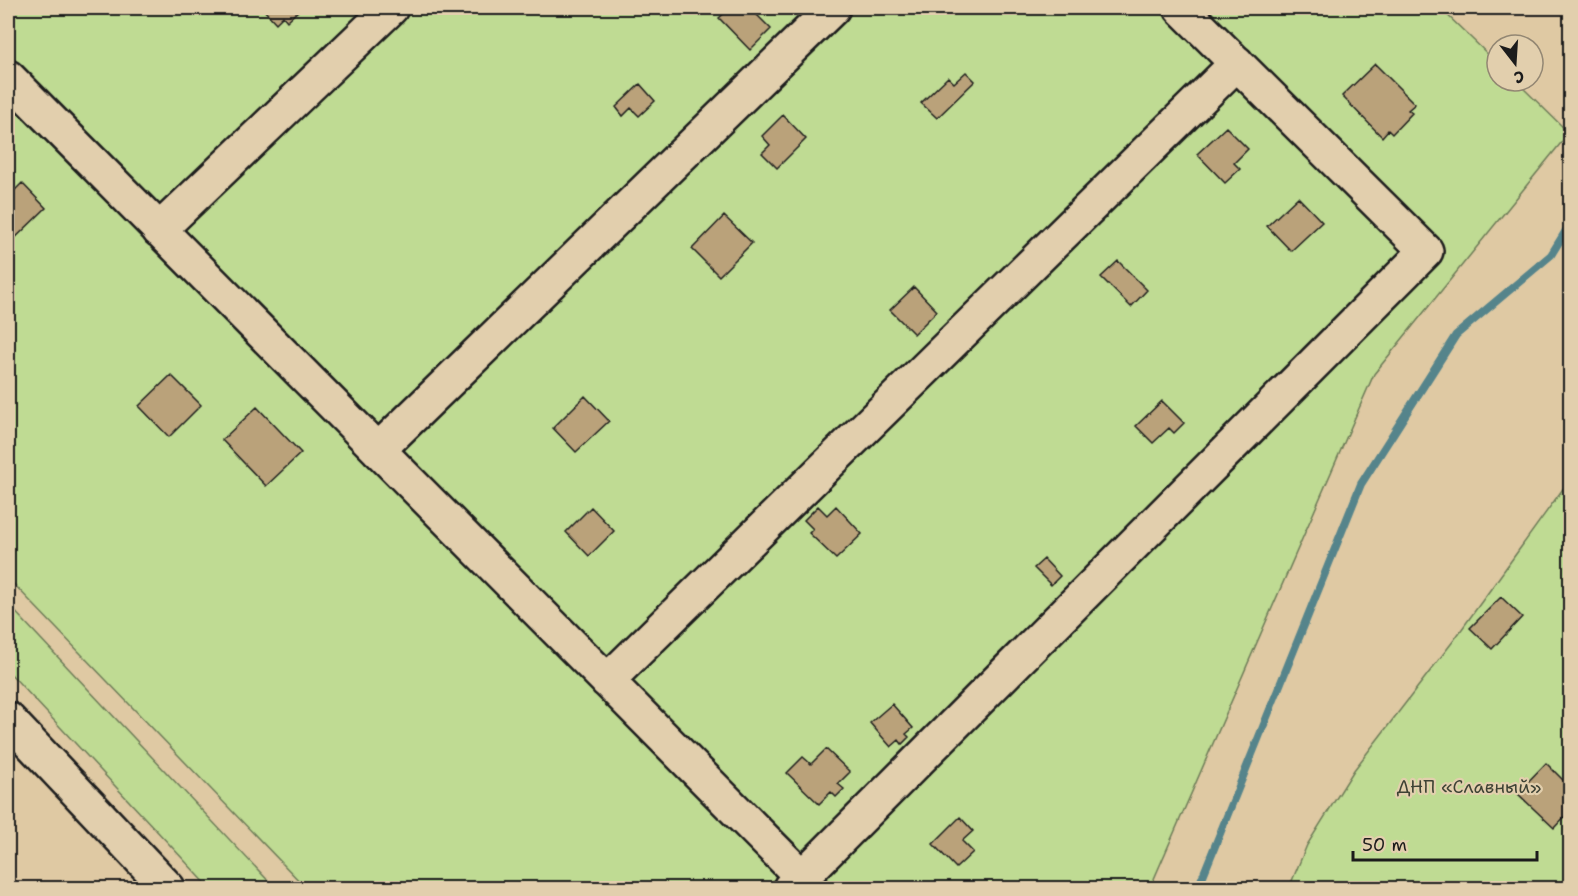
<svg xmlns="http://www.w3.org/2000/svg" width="1578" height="896" font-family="'Shantell Sans',sans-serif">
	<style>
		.green { fill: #bfdb93; stroke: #6e7c58; stroke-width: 1.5 }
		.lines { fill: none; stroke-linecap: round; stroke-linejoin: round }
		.stream { stroke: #54848b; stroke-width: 8 }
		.building { fill: #baa27a; stroke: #1c1c1c; stroke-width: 1.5 }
		.minor-casing { stroke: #1c1c1c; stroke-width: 38 }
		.minor { stroke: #e2cfad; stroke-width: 33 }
		.labels { text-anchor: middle; stroke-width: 4.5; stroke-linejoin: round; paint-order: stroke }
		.park-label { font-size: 18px; fill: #3d4234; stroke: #e2cfad }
	</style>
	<rect width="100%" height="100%" fill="#dfc9a3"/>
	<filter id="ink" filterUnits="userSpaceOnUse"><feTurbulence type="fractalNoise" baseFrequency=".0167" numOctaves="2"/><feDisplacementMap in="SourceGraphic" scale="12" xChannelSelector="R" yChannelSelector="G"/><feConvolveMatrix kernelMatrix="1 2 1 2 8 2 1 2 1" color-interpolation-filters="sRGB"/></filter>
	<g filter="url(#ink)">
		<path class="green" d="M8 8H1440L1497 63V81H1516L1569 133 1374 374 1150 888H306L8 578Z
			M1570 479V888H1289L1307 845 1354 770 1454 640Z
			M8 604 275 888H210L8 671Z"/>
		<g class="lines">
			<path class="stream" d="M1198 888 1361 484 1456 335 1551 255 1570 224"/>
		</g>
		<path class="building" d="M262 8H295L298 11 287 21 283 16 276 23Z
			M730 8H739L742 11 745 8H750L771 29 750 50 719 18Z
			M1375 64 1415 104 1408 110 1412 113 1392 134 1388 130 1382 137 1342 96Z
			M966 72 975 81 937 118 921 103 948 77 954 83Z
			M640 84 655 101 639 116 631 108 623 116 616 107Z
			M783 115 806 139 777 168 762 153 770 145 762 136Z
			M1226 127 1248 149 1234 163 1240 169 1225 183 1197 154Z
			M22 183 46 208 9 244 8 242V197Z
			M1298 197 1322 222 1291 251 1267 226Z
			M724 216 752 243 719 276 692 249Z
			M1118 261 1147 290 1131 307 1101 277Z
			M914 287 937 311 914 334 890 310Z
			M171 375 201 405 169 437 139 406Z
			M585 396 609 421 576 452 553 428Z
			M1162 401 1184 423 1174 433 1169 428 1153 443 1136 426Z
			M257 407 301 453 266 486 222 440Z
			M818 506 827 515 836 506 862 534 836 559 809 533 813 529 804 520Z
			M591 507 614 531 589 556 566 532Z
			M1044 559 1060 576 1051 585 1034 568Z
			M1501 597 1522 617 1492 649 1470 628Z
			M892 704 913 728 906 734 909 737 902 744 899 740 891 747 870 723Z
			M826 749 850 772 838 784 844 789 836 797 831 792 819 804 787 773 803 757 811 764Z
			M1546 763 1570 787V811L1554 828 1517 793Z
			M960 817 973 831 962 841 973 852 956 868 933 844Z"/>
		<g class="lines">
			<defs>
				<path id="minor" d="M8 77 802 877 790 888
					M159 230 391 8
					M378 450 833 8
					M607 681 1237 63
					M8 719 168 888
					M802 877 1426 251 1181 8"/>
			</defs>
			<use href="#minor" class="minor-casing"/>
			<use href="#minor" class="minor"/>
		</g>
	</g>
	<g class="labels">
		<g class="park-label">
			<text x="1469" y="793">ДНП «Славный»</text>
		</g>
	</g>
	<rect width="1578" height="896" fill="none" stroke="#e2cfad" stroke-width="30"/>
	<rect x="15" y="15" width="1548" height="866" fill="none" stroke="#1c1c1c" stroke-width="2" filter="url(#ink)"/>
	<g transform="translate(1515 63) rotate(163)"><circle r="28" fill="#e2cfad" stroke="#938773" stroke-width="1.5"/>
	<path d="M0-4.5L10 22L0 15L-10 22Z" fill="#1c1c1c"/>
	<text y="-9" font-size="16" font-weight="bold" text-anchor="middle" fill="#1c1c1c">С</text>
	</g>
	<path d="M1353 851v9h184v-9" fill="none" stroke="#1c1c1c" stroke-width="3"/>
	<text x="1362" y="851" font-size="18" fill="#1c1c1c" stroke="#e2cfad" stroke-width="4.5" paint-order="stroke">50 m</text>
</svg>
